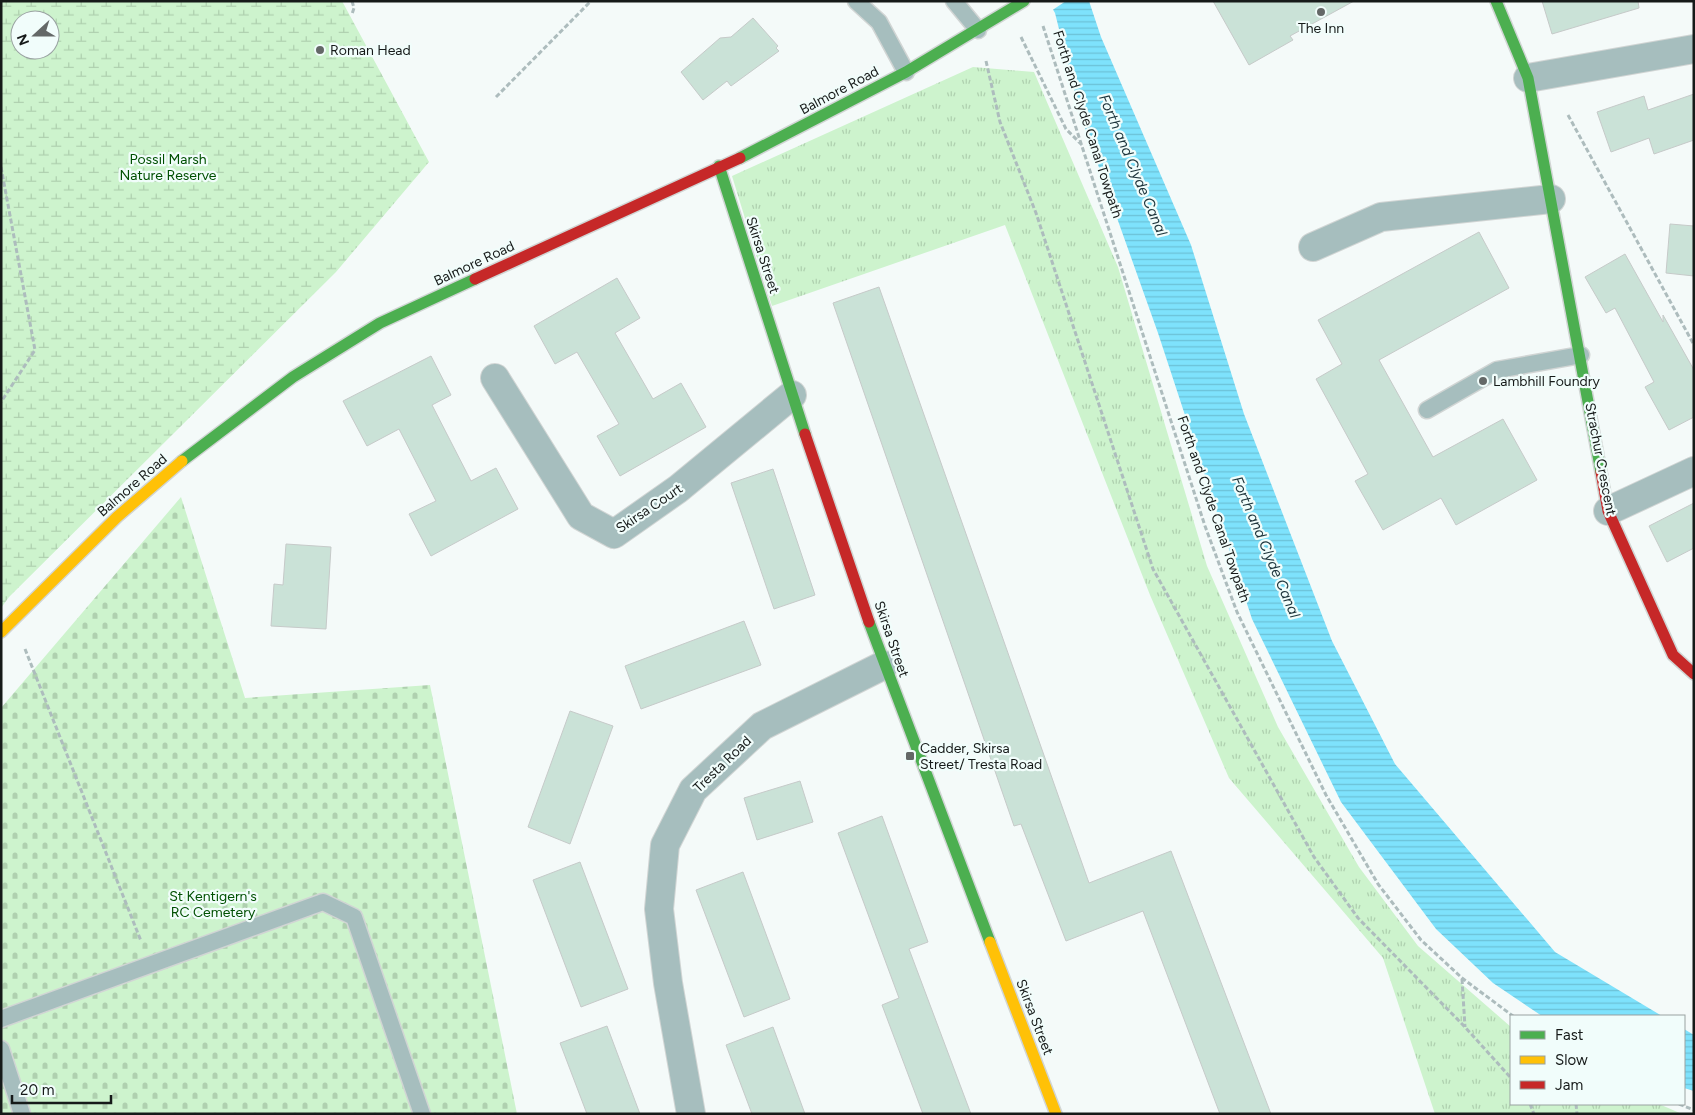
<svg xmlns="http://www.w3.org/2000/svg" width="1695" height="1115" font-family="Figtree,sans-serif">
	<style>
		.grass { fill: url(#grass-tufts) }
		.wetland { fill: url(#wetland-marsh); fill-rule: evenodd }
		.cemetery { fill: url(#cemetery-stones) }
		.water { fill: url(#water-rules) }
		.pier { fill: #f4faf9 }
		.building { fill: #cae2d7; stroke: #c6cac9 }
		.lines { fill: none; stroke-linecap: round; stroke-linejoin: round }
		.lane-casing { stroke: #d1d5d4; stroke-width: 19 }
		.street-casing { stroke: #d1d5d4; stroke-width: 30 }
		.fast-casing { stroke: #d1d5d4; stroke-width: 14 }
		.slow-casing { stroke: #d1d5d4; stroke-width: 14 }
		.jam-casing { stroke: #d1d5d4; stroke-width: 14 }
		.path { stroke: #adbcbd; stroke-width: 3; stroke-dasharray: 5 2.5; stroke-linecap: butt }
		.lane { stroke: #a6bebe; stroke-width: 16 }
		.street { stroke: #a6bebe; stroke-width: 28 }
		.fast { stroke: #4caf50; stroke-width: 11 }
		.slow { stroke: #ffc107; stroke-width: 11 }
		.jam { stroke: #c62828; stroke-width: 11 }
		.poi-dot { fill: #646867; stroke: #f1fdfb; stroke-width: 2 }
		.labels { text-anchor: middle; stroke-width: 4.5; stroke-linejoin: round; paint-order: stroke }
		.poi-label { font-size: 14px; fill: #161a19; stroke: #f1fdfb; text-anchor: start }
		.street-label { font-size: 14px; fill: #161a19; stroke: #f1fdfb }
		.park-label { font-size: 14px; fill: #005002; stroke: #f1fdfb }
		.water-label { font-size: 15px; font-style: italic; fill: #1e353c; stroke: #f1fdfb }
	</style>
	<defs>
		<pattern id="grass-tufts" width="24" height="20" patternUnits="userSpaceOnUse" patternTransform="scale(1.25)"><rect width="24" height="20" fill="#cdf3cd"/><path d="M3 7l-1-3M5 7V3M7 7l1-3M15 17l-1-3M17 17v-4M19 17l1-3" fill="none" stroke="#afd0af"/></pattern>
		<pattern id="wetland-marsh" width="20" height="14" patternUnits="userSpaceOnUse" patternTransform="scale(1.25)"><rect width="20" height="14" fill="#cdf3cd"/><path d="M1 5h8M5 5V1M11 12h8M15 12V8" fill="none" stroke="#afd0af"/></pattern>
		<pattern id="cemetery-stones" width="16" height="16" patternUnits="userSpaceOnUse" patternTransform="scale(1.25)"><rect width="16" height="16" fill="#cdf3cd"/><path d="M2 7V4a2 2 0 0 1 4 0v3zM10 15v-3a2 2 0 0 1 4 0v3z" fill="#afd0af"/></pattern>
		<pattern id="water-rules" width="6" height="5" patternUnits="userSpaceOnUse" patternTransform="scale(1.25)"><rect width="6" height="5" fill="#7ee2fc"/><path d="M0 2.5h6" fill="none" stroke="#6cc1d7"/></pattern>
	</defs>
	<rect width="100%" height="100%" fill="#f4faf9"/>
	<path class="grass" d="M973 67 1034 72 1118 267 1207 566 1278 727 1359 867 1418 946 1511 1027V1104H1659L1682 1114H1435L1383 958 1229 778 1150 595 1005 225 772 306 732 176Z"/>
	<path class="wetland" d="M1 1H342L429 162 336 272 9 597 1 608ZM20 20H50V50H20Z"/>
	<path class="cemetery" d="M181 497 245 698 430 685 517 1114H1V708Z"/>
	<path class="water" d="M1048 1H1089L1101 37 1191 245 1244 414 1332 641 1395 764 1555 952 1662 1016H1542L1493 983 1436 929 1341 802 1252 619 1158 333 1081 117 1055 13Z
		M1684 1029 1694 1035V1091L1684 1088Z"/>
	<path class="pier" d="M1045 1H1066L1051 11Z"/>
	<path class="building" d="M1213 1H1354L1290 36 1293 40 1249 65Z
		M1542 1H1638L1639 8 1552 34Z
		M753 18 778 46 776 48 779 51 731 86 727 81 703 100 681 72 720 38 731 37Z
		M1694 94V140L1654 154 1649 138 1611 152 1597 112 1644 96 1648 110Z
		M1670 224 1694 226V276L1666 273Z
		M1479 232 1509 288 1379 360 1433 457 1503 419 1537 480 1456 525 1441 498 1383 530 1355 481 1368 474 1316 379 1342 364 1318 320Z
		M1625 254 1663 322V315L1694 370V417L1669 430 1645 387 1654 382 1615 308 1606 313 1585 277Z
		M617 278 640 318 615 333 653 399 681 383 706 427 620 476 597 436 619 424 577 352 555 364 534 326Z
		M879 287 1089 883 1171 851 1271 1114H1220L1143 911 1066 941 1021 824 1014 826 833 303Z
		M431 356 451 395 432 405 471 481 496 468 518 509 431 556 409 514 436 501 399 429 367 446 343 401Z
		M773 469 815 595 774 609 731 483Z
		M1694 503V548L1667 562 1649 526Z
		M286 544 331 547 326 629 271 626 274 584 283 585Z
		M744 621 761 665 641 709 625 666Z
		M570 711 613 726 570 844 528 827Z
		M800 781 813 822 757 840 744 798Z
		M882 816 928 942 909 949 971 1114H923L882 1005 899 998 838 833Z
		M580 862 628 989 581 1007 533 880Z
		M743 872 790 999 744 1017 696 890Z
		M607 1026 640 1114H587L560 1043Z
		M773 1027 805 1114H752L726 1045Z"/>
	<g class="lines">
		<defs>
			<path id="lane" d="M856 1 879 22 906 72
				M954 1 978 30
				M1427 410 1497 370 1581 355
				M1 1019 323 902 354 917 422 1114
				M1 1049 22 1114"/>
			<path id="street" d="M1528 78 1694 49
				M1313 247 1381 217 1551 199
				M495 378 581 516 614 534 678 489 792 395
				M1608 511 1694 471
				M691 1114 668 983 659 909 665 845 693 790 762 726 884 665"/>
			<path id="fast" d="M1496 1 1528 78 1601 472
				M740 158 906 72 1024 1
				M719 166 805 434
				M182 461 293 377 380 323 475 279
				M869 622 990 942"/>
			<path id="slow" d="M1 632 117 517 182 461
				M990 942 1056 1114"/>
			<path id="jam" d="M475 279 740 158
				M805 434 869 622
				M1601 472 1608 511 1673 655 1694 674"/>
		</defs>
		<use href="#lane" class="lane-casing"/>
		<use href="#street" class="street-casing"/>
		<use href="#fast" class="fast-casing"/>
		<use href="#slow" class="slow-casing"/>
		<use href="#jam" class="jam-casing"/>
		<path class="path" d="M352 1 354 8 352 14
			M1043 26 1205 526 1237 612 1326 795 1378 884 1421 940 1462 978 1513 1016
			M1021 37 1066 129 1083 146
			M986 61 1000 122 1036 213 1153 569 1314 857 1358 918 1465 1027 1511 1078
			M496 97 591 1
			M1568 115 1694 345
			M1 167 35 350 1 402
			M25 649 141 941
			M1462 979 1465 1027
			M1530 1104 1534 1114
			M1576 1104 1577 1114
			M1679 1104 1694 1110"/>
		<use href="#lane" class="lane"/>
		<use href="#street" class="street"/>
		<use href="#fast" class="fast"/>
		<use href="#slow" class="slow"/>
		<use href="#jam" class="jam"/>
	</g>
	<g class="poi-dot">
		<circle cx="1321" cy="12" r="5"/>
		<circle cx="320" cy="50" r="5"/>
		<circle cx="1483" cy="381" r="5"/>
		<rect x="905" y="751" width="10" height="10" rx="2.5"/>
	</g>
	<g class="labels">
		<g class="poi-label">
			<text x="1321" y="33" text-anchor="middle">The Inn</text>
			<text x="330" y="55">Roman Head</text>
			<text x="1493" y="386">Lambhill Foundry</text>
			<text x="920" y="753">Cadder, Skirsa<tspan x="920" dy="16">Street/ Tresta Road</tspan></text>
		</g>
		<g class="street-label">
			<text transform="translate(839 90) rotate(-28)" y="5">Balmore Road</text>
			<text transform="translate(1088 124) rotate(72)" y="5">Forth and Clyde Canal Towpath</text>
			<text transform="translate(763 255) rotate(72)" y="5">Skirsa Street</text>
			<text transform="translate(474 263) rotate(-25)" y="5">Balmore Road</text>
			<text transform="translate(1601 459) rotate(79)" y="5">Strachur Crescent</text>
			<text transform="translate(132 485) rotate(-41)" y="5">Balmore Road</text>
			<text transform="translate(649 508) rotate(-34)" y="5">Skirsa Court</text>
			<text transform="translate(1214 509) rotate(71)" y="5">Forth and Clyde Canal Towpath</text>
			<text transform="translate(892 639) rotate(71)" y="5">Skirsa Street</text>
			<text transform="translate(722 764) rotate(-44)" y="5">Tresta Road</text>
			<text transform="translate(1035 1017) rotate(69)" y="5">Skirsa Street</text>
		</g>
		<g class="park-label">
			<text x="168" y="164">Possil Marsh<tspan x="168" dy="16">Nature Reserve</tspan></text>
			<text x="213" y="901">St Kentigern's<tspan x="213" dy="16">RC Cemetery</tspan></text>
		</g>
		<g class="water-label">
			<text transform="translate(1133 165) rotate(67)" y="5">Forth and Clyde Canal</text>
			<text transform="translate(1266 547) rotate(67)" y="5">Forth and Clyde Canal</text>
		</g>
	</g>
	<rect width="1695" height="1115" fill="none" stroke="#161a19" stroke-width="5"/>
	<rect x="1510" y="1015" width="175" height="90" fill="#f1fdfb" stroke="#99a2a1"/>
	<rect x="1520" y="1031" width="25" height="8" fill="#4caf50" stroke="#99a2a1"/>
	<text x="1555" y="1040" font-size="15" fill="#161a19">Fast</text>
	<rect x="1520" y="1056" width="25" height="8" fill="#ffc107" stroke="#99a2a1"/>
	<text x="1555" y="1065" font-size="15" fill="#161a19">Slow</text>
	<rect x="1520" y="1081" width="25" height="8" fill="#c62828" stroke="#99a2a1"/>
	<text x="1555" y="1090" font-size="15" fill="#161a19">Jam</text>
	<g transform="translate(35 35) rotate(249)"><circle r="24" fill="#f1fdfb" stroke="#99a2a1"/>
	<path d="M0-4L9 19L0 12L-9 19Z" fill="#646867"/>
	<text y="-8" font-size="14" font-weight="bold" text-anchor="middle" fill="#161a19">N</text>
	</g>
	<path d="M12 1095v8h99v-8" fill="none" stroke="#161a19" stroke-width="2.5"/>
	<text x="20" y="1095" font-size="15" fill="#161a19" stroke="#f1fdfb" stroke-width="4" paint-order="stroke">20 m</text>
</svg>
